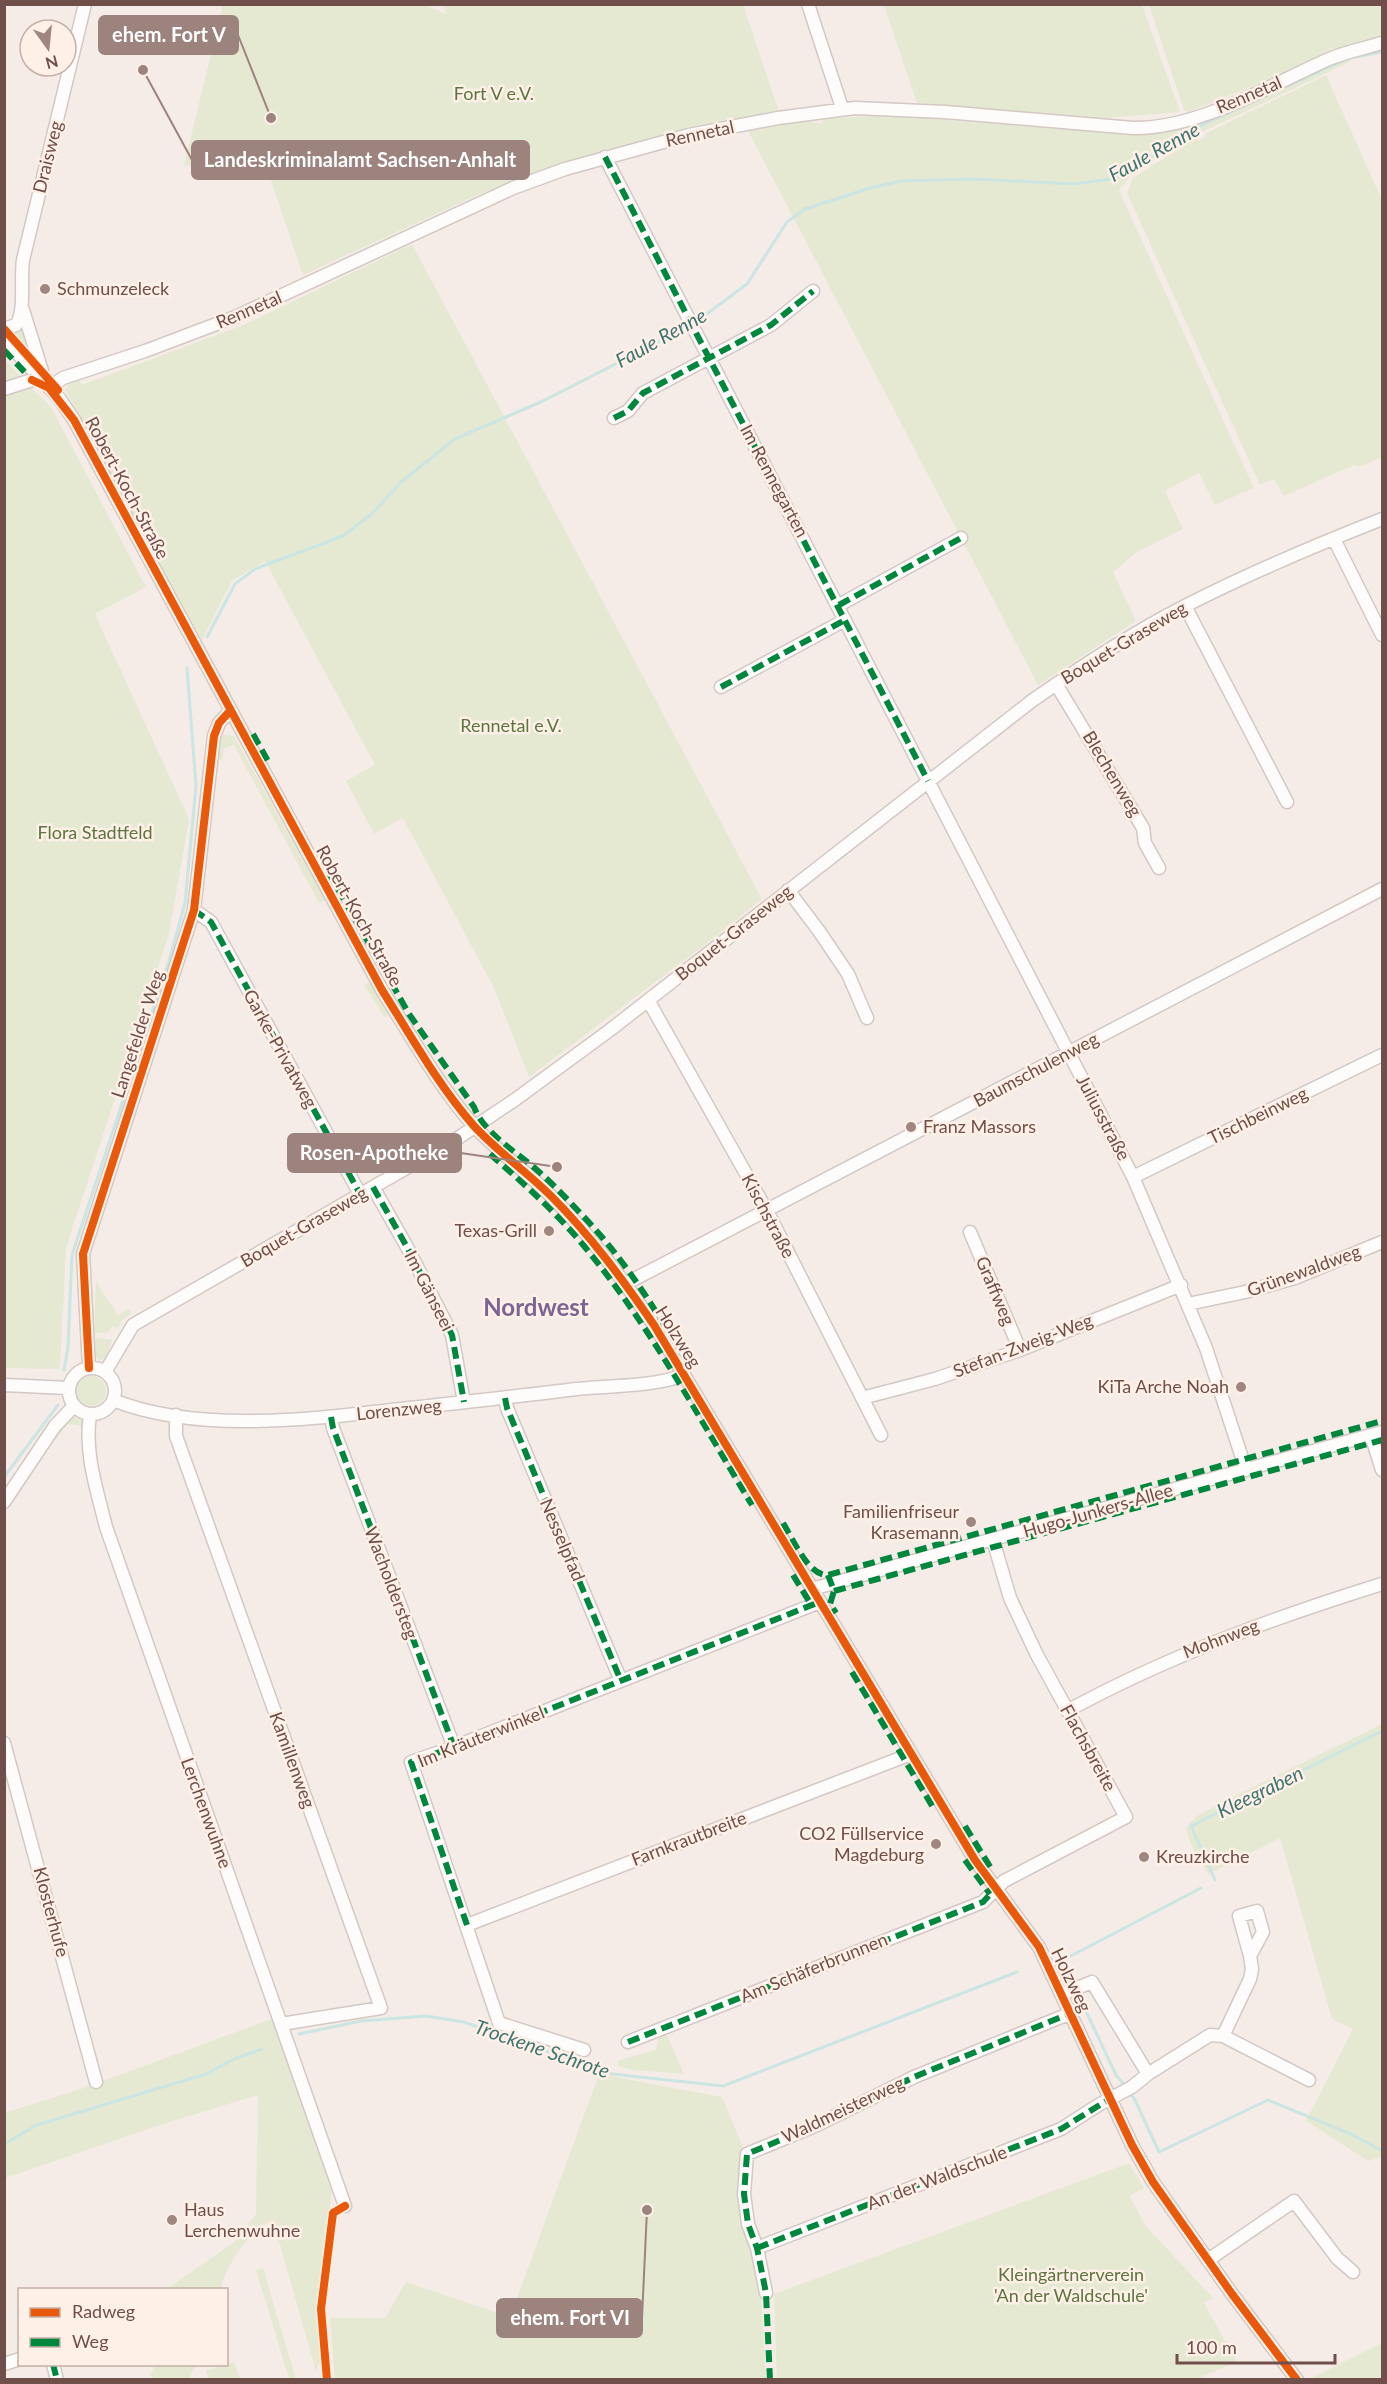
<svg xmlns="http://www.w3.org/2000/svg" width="1387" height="2384" font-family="Lato,sans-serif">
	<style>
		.green { fill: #e5e9d2 }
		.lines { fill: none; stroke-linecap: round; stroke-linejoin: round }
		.stream { stroke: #cae5e2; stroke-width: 3 }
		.minor-casing { stroke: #d3c8c4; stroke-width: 15 }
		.minor { stroke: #fefcfb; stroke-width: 12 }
		.quiet { stroke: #00873e; stroke-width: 6; stroke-dasharray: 12 6; stroke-linecap: butt }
		.cycleway-casing { stroke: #fef0e6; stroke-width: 11 }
		.cycleway { stroke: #e8590c; stroke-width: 8 }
		.poi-dot { fill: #9f8681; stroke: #fef0e6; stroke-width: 2 }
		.labels { text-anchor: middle; stroke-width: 5; stroke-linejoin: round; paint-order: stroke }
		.park-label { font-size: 18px; fill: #5d7542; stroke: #fef0e6 }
		.street-label { font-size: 18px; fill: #704f4a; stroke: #fef0e6 }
		.poi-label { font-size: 18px; fill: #704f4a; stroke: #fef0e6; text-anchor: start }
		.water-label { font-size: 20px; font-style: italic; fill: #3f7572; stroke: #fef0e6 }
		.district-label { font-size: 24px; font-weight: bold; fill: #7a6593; stroke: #fef0e6 }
		.leader { fill: none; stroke: #9d837e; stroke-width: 2 }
		.callout-dot { fill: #9d837e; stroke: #fef0e6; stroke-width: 2 }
		.callout { fill: #9d837e; stroke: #9d837e; stroke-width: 2 }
		.callout-label { font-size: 20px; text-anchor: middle; font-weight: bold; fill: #fff }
	</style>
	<rect width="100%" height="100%" fill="#f5ece7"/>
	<path class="green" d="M423 4 446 14 443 5H743L779 111 684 129 573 161 482 193 303 275 269 175 184 165 223 5Z
		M884 5H1142L1180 112 1107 118 917 103Z
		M1149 5H1382V36L1337 50 1332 48 1323 53 1321 58 1189 112 1184 110Z
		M1349 56 1350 62 1202 132 1197 120Z
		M1326 75 1382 200V457L1360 467 1354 465 1284 496 1274 479 1260 485 1127 193 1133 178 1196 138 1198 141 1204 138 1205 134Z
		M873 116 934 117 945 120 1125 134 1160 133 1185 125 1189 136 1131 175 1119 190 1254 488 1215 505 1199 473 1165 491 1183 529 1137 552 1113 572 1136 621 1038 685 747 129 807 121 821 124 824 119Z
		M412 244 762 899 714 938 529 1077 494 988 403 818 374 834 346 781 375 765 265 561 232 581 202 640 65 390 69 384 79 380 82 385 246 324Z
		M22 328 28 353 11 334Z
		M5 359 22 379 5 385Z
		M28 385 51 407 146 587 95 614 189 819 169 934 66 1248 60 1369 5 1368 4 393Z
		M225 735 234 736 325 900 319 903 234 745 224 749 222 762 216 755 218 742 222 736Z
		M370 983 389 1015 384 1017 364 985Z
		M96 1282 118 1315 128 1309 132 1313 121 1321 118 1328 112 1326 108 1333H94Z
		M101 1338 112 1340 107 1357 99 1361 96 1357 95 1339Z
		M76 1391a15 15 0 1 1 30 0a15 15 0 1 1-30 0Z
		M73 1416 82 1420 83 1426 68 1424 54 1441 52 1439 67 1419Z
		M1382 1724V2157L1368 2161 1306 2121 1353 2029 1332 2019 1280 1838 1208 1874 1190 1842 1186 1827 1197 1816 1235 1796Z
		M274 2018 330 2172 332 2189 317 2326 321 2358 316 2371 273 2220C250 2231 226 2264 221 2289H167L234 2242 256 2214 258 2095 160 2125 5 2178 4 2113 90 2086Z
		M666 2033 684 2074 633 2070 618 2066 619 2060 656 2050 659 2035Z
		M599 2074 722 2097 745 2152 746 2227 761 2296 766 2379H335L330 2318H385L406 2282 510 2317Z
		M1129 2163 1144 2188 1130 2196 1145 2225 1213 2298 1204 2303 1237 2362 1194 2380 777 2379 774 2294Z
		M263 2268 296 2379H289L256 2270Z
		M1382 2343V2379L1316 2380 1312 2378Z
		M234 2362 240 2378 209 2379 206 2371Z
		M155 2364H197V2365L190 2375 191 2379H152L151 2374Z"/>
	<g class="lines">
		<path class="stream" d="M696 322 747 284 787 222 805 209 873 187 902 181 974 179 1074 184 1111 179 1125 173 1198 127 1349 58 1382 52
			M207 637 235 584 255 569 343 536 373 513 400 483 455 439 543 401 690 326
			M64 1370 68 1347 72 1255 169 961 185 903 196 786 187 668
			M4 1477 58 1405
			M1215 1880 1191 1826 1382 1731
			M1075 1985 1065 1959 1201 1888
			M1077 1992 1116 2075 1126 2087
			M299 2034 361 2021 426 2016 464 2022 612 2074 723 2086 1017 1972
			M1129 2092 1135 2100 1159 2152 1268 2100 1353 2135 1382 2151
			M4 2144 37 2125 206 2074 236 2058 262 2049"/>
		<defs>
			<path id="minor" d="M808 4 842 108
				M605 157 1133 1177 1206 1348 1246 1470
				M4 329 16 325C26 312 20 279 23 260L85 4
				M4 339 59 398 74 420 382 990C411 1036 438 1085 474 1126 498 1152 527 1172 552 1197 591 1236 623 1280 654 1325L975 1860 1039 1947 1132 2145 1153 2182 1232 2294 1297 2380
				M49 388 63 378 145 351 235 317 513 188 565 169 689 135 778 118 855 108 945 112 1133 128C1199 129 1270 85 1329 59 1346 52 1365 48 1382 43
				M4 389 32 380 42 371 23 310
				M614 418 628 411 643 393 771 325 813 291
				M1334 539 1382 635
				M839 605 961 538
				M1185 606 1287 802
				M1056 684 1143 828 1145 843 1159 868
				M721 687 845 620
				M788 890 819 931 848 974 867 1018
				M194 910 211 922 360 1194
				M648 1000 767 1211 881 1435
				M1133 1177 1382 1055
				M373 1187 407 1247 452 1335 464 1402
				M970 1232 1020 1350
				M625 1284 1382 889
				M1188 1304 1245 1292 1295 1278 1382 1242
				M69 1391a23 23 0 1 1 46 0a23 23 0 1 1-46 0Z
				M89 1368 83 1254 194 910 214 736 219 723 230 711
				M105 1372 133 1325 455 1140 516 1099 610 1030 1033 700C1082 666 1132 633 1185 606 1249 573 1316 545 1382 519
				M4 1385 68 1388
				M505 1398 507 1408 621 1681
				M862 1398 935 1379 1020 1350 1181 1285
				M113 1400C198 1434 313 1419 401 1409 460 1403 518 1396 577 1389 602 1386 665 1386 684 1374
				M90 1415C84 1453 97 1490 106 1527L345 2206
				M176 1415V1436L381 2008 281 2024
				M331 1417 333 1428 454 1747
				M1371 1435 1382 1470
				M4 1502 55 1426 74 1406
				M812 1589 1382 1432
				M1067 1711C1168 1656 1273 1618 1382 1584
				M4 1743 96 2082
				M467 1925 911 1754
				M1062 1994 1092 1982 1148 2074
				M1223 2036 1250 1979 1252 1969 1250 1956 1263 1932 1257 1911 1239 1916 1250 1956
				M628 2042 983 1902 1004 1881 1126 1817 1037 1655 1010 1598 993 1540
				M584 2050 499 2023 411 1762 454 1747 820 1602
				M757 2248 1061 2129 1100 2104 1132 2087 1148 2074 1210 2035 1223 2036 1309 2080
				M1208 2260 1294 2201 1337 2258 1353 2272
				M766 2293 757 2248 748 2224 744 2194 747 2154 817 2125 914 2077 1071 2013
				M4 2364 20 2359
				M53 2364 57 2380"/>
		</defs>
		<use href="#minor" class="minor-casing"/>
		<use href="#minor" class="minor"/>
		<path class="quiet" d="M605 157 928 781
			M4 350 35 383
			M614 418 628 411 643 393 771 325 813 291
			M839 605 961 538
			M721 687 845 620
			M253 734 270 765
			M329 873 409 1014 474 1107C484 1134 517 1152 538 1171 553 1184 567 1199 581 1214 615 1249 644 1291 669 1333
			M194 910 211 922 360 1194
			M490 1154C523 1183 556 1212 584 1246 650 1325 699 1418 752 1505
			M373 1187 407 1247 452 1335 464 1402
			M505 1398 507 1408 621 1681
			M331 1417 333 1428 454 1747
			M783 1523C793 1539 808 1576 828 1575L1382 1421
			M793 1575 812 1606
			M828 1575 834 1591 830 1604 836 1613
			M834 1591 1382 1440
			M852 1672 934 1809
			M965 1826 992 1870
			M965 1860 990 1894
			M467 1925 411 1762 454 1747 817 1603
			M628 2042 983 1902 994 1890
			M757 2248 1061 2129 1111 2098
			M53 2364 57 2380
			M770 2380 766 2293 757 2248 748 2224 744 2194 747 2154 817 2125 914 2077 1071 2013"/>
		<defs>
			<path id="cycleway" d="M4 329 58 390
				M32 380 49 388 74 420 382 990C411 1036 438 1085 474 1126 498 1152 527 1172 552 1197 591 1236 623 1280 654 1325L975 1860 1039 1947 1132 2145 1153 2182 1232 2294 1297 2380
				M89 1368 83 1254 194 910 214 736 219 723 230 711
				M327 2380 321 2309 333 2213 345 2206"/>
		</defs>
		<use href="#cycleway" class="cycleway-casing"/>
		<use href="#cycleway" class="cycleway"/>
	</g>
	<g class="poi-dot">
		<circle cx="45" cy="289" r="6"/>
		<circle cx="911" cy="1127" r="6"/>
		<circle cx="549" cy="1231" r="6"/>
		<circle cx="1241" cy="1387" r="6"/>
		<circle cx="971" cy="1522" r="6"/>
		<circle cx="936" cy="1844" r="6"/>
		<circle cx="1144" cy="1857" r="6"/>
		<circle cx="172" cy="2220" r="6"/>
	</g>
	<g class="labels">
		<g class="park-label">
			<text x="494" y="100">Fort V e.V.</text>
			<text x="511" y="732">Rennetal e.V.</text>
			<text x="95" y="839">Flora Stadtfeld</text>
			<text x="1071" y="2281">Kleingärtnerverein<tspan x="1071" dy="21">'An der Waldschule'</tspan></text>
		</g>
		<g class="street-label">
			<text transform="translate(1249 95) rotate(-23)" y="6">Rennetal</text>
			<text transform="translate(700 134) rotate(-12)" y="6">Rennetal</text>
			<text transform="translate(48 157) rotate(-76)" y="6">Draisweg</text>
			<text transform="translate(249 310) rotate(-23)" y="6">Rennetal</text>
			<text transform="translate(774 481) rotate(62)" y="6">Im Rennegarten</text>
			<text transform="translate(127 488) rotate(62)" y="6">Robert-Koch-Straße</text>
			<text transform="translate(1124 643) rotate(-31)" y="6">Boquet-Graseweg</text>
			<text transform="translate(1112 774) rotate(59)" y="6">Blechenweg</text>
			<text transform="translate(359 916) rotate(61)" y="6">Robert-Koch-Straße</text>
			<text transform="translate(734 933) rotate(-38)" y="6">Boquet-Graseweg</text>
			<text transform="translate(138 1034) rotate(-72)" y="6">Langefelder Weg</text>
			<text transform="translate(280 1049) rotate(61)" y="6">Garke-Privatweg</text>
			<text transform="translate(1036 1070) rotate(-28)" y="6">Baumschulenweg</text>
			<text transform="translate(1258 1116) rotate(-26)" y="6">Tischbeinweg</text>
			<text transform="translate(1103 1118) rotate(62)" y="6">Juliusstraße</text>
			<text transform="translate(768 1216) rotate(62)" y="6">Kischstraße</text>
			<text transform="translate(304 1227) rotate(-30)" y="6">Boquet-Graseweg</text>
			<text transform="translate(1304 1271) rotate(-20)" y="6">Grünewaldweg</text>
			<text transform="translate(429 1291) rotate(63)" y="6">Im Gänseei</text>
			<text transform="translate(995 1291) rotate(67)" y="6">Graffweg</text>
			<text transform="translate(678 1337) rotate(58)" y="6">Holzweg</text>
			<text transform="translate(1023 1346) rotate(-21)" y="6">Stefan-Zweig-Weg</text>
			<text transform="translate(399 1410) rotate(-6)" y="6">Lorenzweg</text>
			<text transform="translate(1098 1511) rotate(-16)" y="6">Hugo-Junkers-Allee</text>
			<text transform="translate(562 1540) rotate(67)" y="6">Nesselpfad</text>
			<text transform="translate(391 1583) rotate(69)" y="6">Wacholdersteg</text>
			<text transform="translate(1221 1639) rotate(-21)" y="6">Mohnweg</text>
			<text transform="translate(481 1737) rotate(-22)" y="6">Im Kräuterwinkel</text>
			<text transform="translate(1088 1748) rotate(61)" y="6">Flachsbreite</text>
			<text transform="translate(292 1760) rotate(70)" y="6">Kamillenweg</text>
			<text transform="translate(206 1813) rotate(70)" y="6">Lerchenwuhne</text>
			<text transform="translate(689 1839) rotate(-21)" y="6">Farnkrautbreite</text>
			<text transform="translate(51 1912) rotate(75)" y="6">Klosterhufe</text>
			<text transform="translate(814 1968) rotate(-22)" y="6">Am Schäferbrunnen</text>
			<text transform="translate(1071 1980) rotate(64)" y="6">Holzweg</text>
			<text transform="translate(843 2110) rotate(-25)" y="6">Waldmeisterweg</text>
			<text transform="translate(937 2178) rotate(-21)" y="6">An der Waldschule</text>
		</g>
		<g class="poi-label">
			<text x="57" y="295">Schmunzeleck</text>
			<text x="923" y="1133">Franz Massors</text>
			<text x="537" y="1237" text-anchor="end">Texas-Grill</text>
			<text x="1229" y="1393" text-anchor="end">KiTa Arche Noah</text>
			<text x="959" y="1518" text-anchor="end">Familienfriseur<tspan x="959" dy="21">Krasemann</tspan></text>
			<text x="924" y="1840" text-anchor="end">CO2 Füllservice<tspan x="924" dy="21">Magdeburg</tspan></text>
			<text x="1156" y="1863">Kreuzkirche</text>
			<text x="184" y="2216">Haus<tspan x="184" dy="21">Lerchenwuhne</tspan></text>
		</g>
		<g class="water-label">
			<text transform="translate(1154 152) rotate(-29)" y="7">Faule Renne</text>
			<text transform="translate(661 338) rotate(-29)" y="7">Faule Renne</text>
			<text transform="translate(1260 1792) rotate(-26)" y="7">Kleegraben</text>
			<text transform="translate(542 2049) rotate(19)" y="7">Trockene Schrote</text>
		</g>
		<g class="district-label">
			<text x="536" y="1316">Nordwest</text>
		</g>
	</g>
	<path class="leader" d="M271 118L238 35M143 70L192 160M557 1167L461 1153M647 2210L642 2318"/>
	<g class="callout-dot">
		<circle cx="271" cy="118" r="6"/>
		<circle cx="143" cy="70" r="6"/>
		<circle cx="557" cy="1167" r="6"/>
		<circle cx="647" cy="2210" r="6"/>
	</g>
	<g class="callout">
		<rect x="99" y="16" width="139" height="38" rx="6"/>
		<rect x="192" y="141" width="337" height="38" rx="6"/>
		<rect x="288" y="1134" width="173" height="38" rx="6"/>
		<rect x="497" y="2299" width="145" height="38" rx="6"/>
	</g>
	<g class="callout-label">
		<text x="169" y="42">ehem. Fort V</text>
		<text x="360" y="167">Landeskriminalamt Sachsen-Anhalt</text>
		<text x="374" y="1160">Rosen-Apotheke</text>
		<text x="570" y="2325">ehem. Fort VI</text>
	</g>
	<rect width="1387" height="2384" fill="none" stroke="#704f4a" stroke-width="12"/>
	<rect x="18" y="2288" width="210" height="78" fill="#fef0e6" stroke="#c5b0a8" stroke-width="1.5"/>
	<rect x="30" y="2308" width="30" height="9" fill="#e8590c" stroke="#c5b0a8" stroke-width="1.5"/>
	<text x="72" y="2318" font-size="18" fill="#704f4a">Radweg</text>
	<rect x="30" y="2338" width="30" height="9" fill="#00873e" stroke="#c5b0a8" stroke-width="1.5"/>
	<text x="72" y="2348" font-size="18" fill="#704f4a">Weg</text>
	<g transform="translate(48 48) rotate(165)"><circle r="28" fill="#fef0e6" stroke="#c5b0a8" stroke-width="1.5"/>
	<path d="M0-4.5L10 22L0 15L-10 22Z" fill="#9f8681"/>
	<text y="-9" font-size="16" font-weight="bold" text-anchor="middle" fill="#704f4a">N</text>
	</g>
	<path d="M1177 2354v9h158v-9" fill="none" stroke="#704f4a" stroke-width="3"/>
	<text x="1186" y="2354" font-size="18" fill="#704f4a" stroke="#fef0e6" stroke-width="4.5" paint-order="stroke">100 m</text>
</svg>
